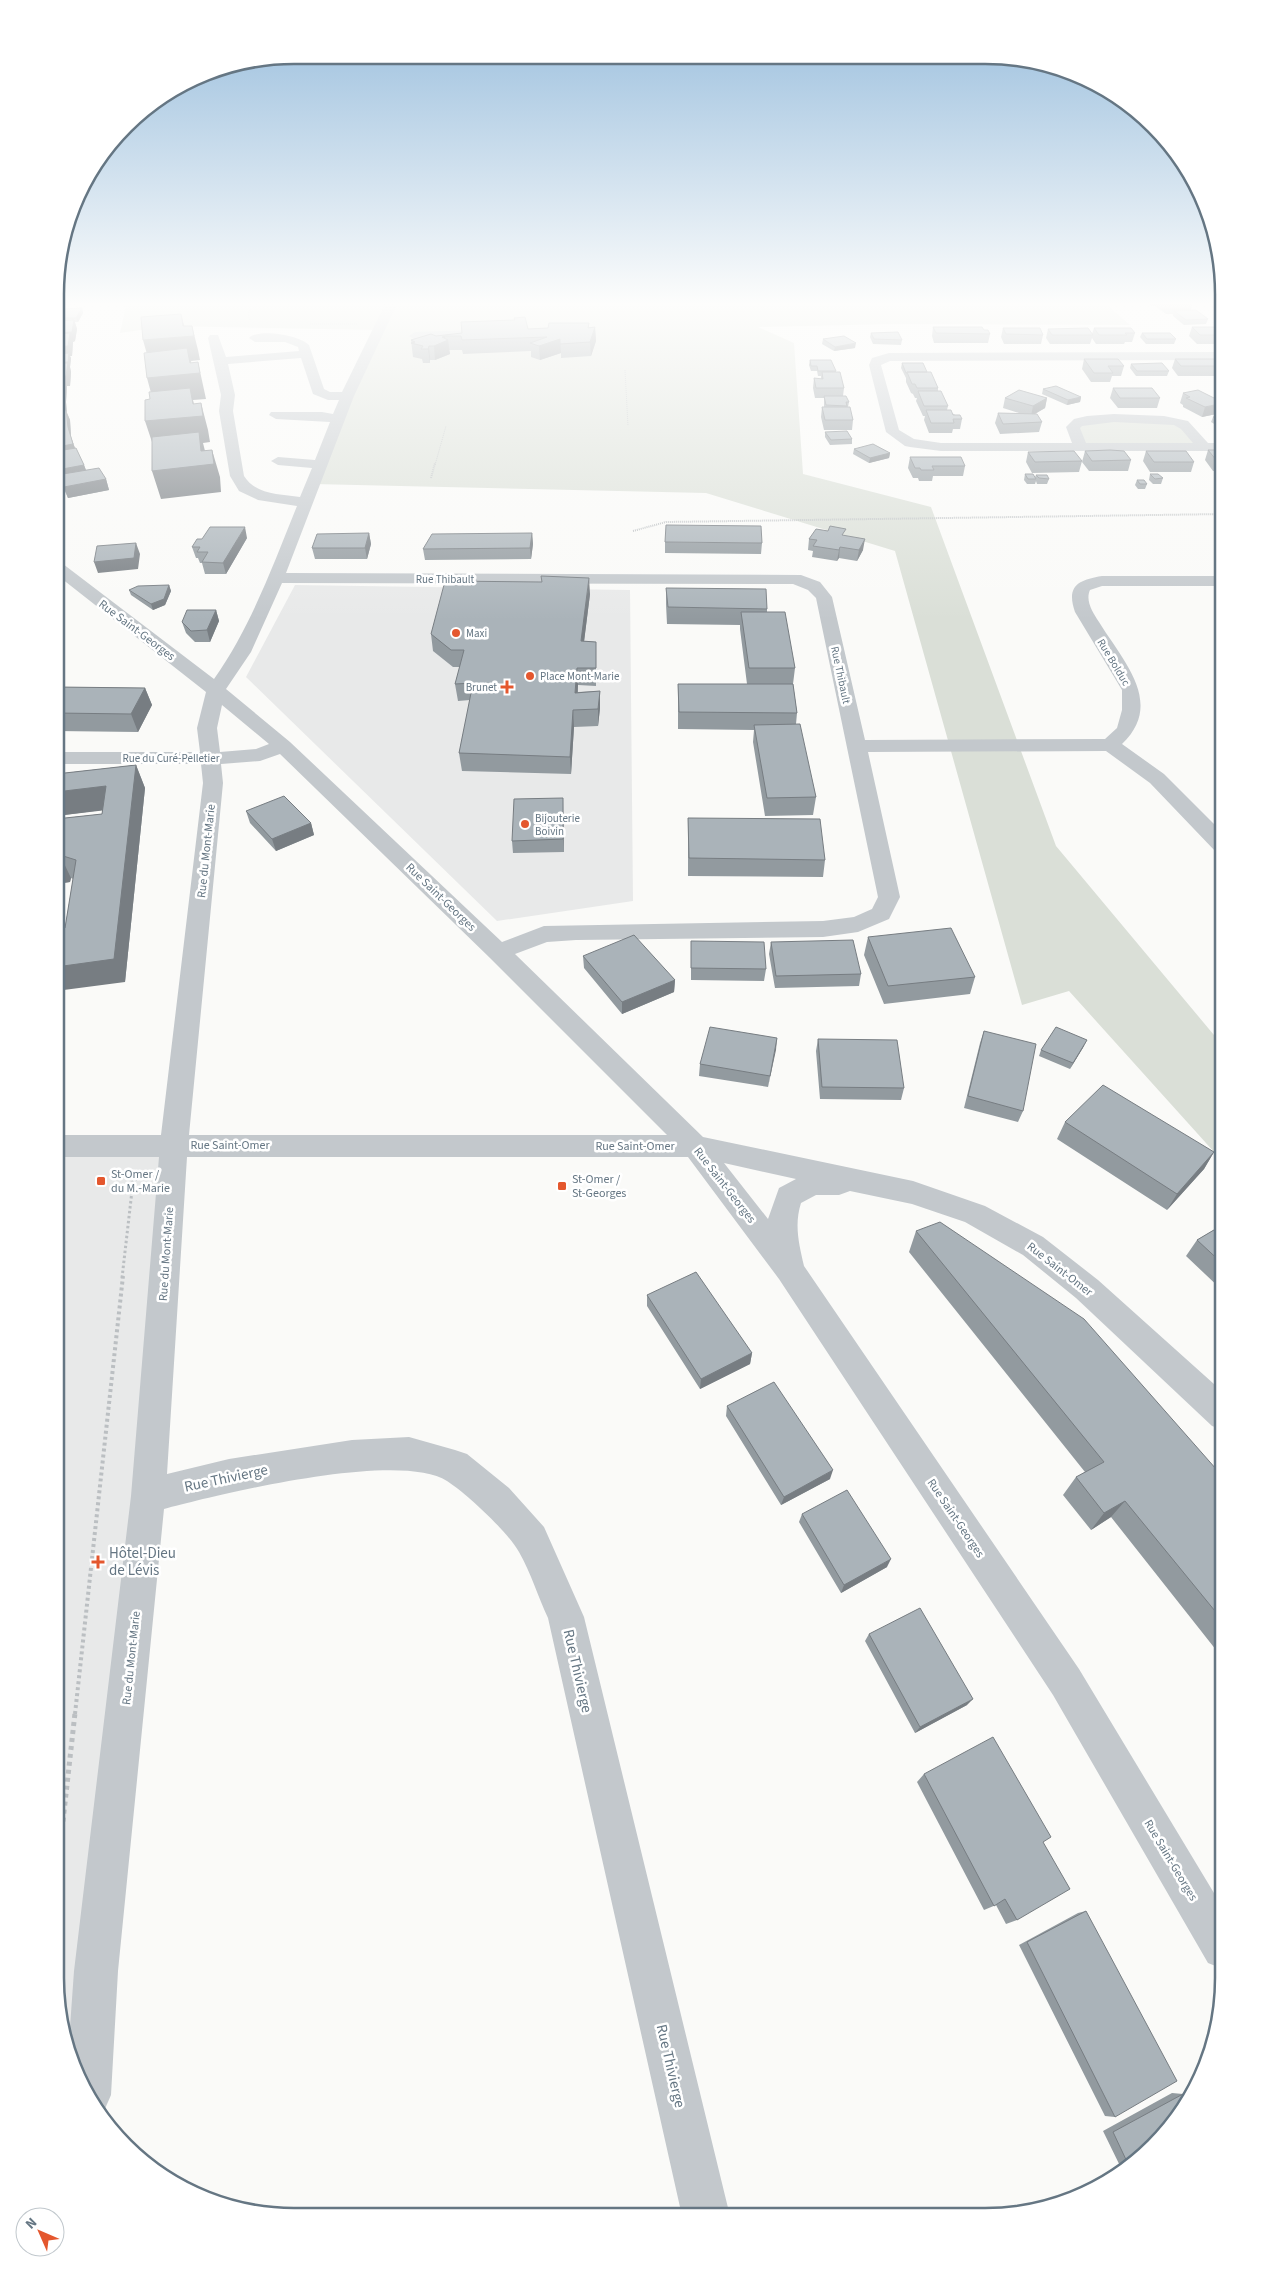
<svg xmlns="http://www.w3.org/2000/svg" width="1279" height="2272" font-family="'Source Sans 3',sans-serif">
	<style>
		.built { fill: #e8e9e9 }
		.green { fill: #dadfd7 }
		.lines { fill: none; stroke-linecap: round; stroke-linejoin: round }
		.path-far4 { stroke: #bbbfc2; stroke-width: 1; stroke-dasharray: 1 1; stroke-linecap: butt }
		.path-far3 { stroke: #bbbfc2; stroke-width: 2; stroke-dasharray: 1 1; stroke-linecap: butt }
		.path-far2 { stroke: #bbbfc2; stroke-width: 3; stroke-dasharray: 2.5 2.5; stroke-linecap: butt }
		.path-far1 { stroke: #bbbfc2; stroke-width: 4; stroke-dasharray: 3 3; stroke-linecap: butt }
		.path { stroke: #bbbfc2; stroke-width: 5; stroke-dasharray: 4 4; stroke-linecap: butt }
		.minor { fill: #c3c8cc; fill-rule: evenodd }
		.wall { fill: #929a9f }
		.shaded-wall { fill: #777d82 }
		.building { fill: #aab3b9; stroke: #777d82 }
		.poi-dot { fill: #e4572e; stroke: #fff; stroke-width: 2 }
		.labels { text-anchor: middle; stroke-width: 5; stroke-linejoin: round; paint-order: stroke }
		.far-street-label { font-size: 11px; fill: #657683; stroke: #fff }
		.far-poi-label { font-size: 11px; fill: #657683; stroke: #fff; text-anchor: start }
		.street-label { font-size: 12px; fill: #657683; stroke: #fff }
		.poi-label { font-size: 12px; fill: #657683; stroke: #fff; text-anchor: start }
		.near-street-label { font-size: 15px; fill: #657683; stroke: #fff }
		.near-poi-label { font-size: 15px; fill: #657683; stroke: #fff; text-anchor: start }
		.rim { fill: none; stroke: #657683; stroke-width: 2.5 }
	</style>
	<rect width="100%" height="100%" fill="#fafaf8"/>
	<path class="built" d="M295 585 630 590 633 901 497 921 246 677Z
		M56 1145H174L98 2114 68 2055 55 1978Z"/>
	<path class="green" d="M129 302H1104L1130 325 893 324 758 327 794 343 803 474 931 507 1056 846 1224 1047V1163L1069 991 1022 1005 895 551 706 493 313 484 379 330 166 326 120 333 126 306Z
		M1095 419 1183 424 1204 447H1080L1079 422Z"/>
	<g class="lines">
		<path class="path-far4" d="M250 320 248 314 254 302
			M310 324H357
			M625 370 628 426
			M435 465 446 426"/>
		<path class="path-far3" d="M431 478 435 463
			M633 531 666 522 1224 514"/>
		<path class="path-far2" d="M122 1278 133 1182 140 1176"/>
		<path class="path-far1" d="M75 1714 123 1276"/>
		<path class="path" d="M55 1893 75 1713"/>
		<path class="minor" d="M386 302H398L354 396 286 573 801 575 820 582 832 597 865 740 1105 739 1117 728 1122 710V690L1075 612C1066 586 1078 580 1102 576H1224V586H1102L1090 590C1085 601 1093 613 1099 622 1123 661 1165 703 1122 744L1164 774 1224 834V854L1216 852 1150 783 1106 751 868 752 900 897 889 919 858 932 823 937 576 940 547 942 515 954 703 1137 913 1181 985 1206 1043 1237 1098 1280 1224 1393V1430L1212 1426 1076 1298 1023 1255 965 1222 912 1204 850 1191 839 1195H816L801 1203C794 1225 799 1244 804 1266L1079 1669 1223 1908V1969L1208 1963 1053 1695 779 1279 688 1157H187L167 1474 229 1459 352 1440 409 1437 455 1450 467 1454 509 1488 544 1527 584 1617 730 2216H682L548 1618C538 1597 531 1573 519 1552 507 1531 467 1494 447 1481 399 1450 220 1494 164 1509L118 1971 111 2095 104 2111 98 2114 95 2111 68 2055 74 1971 131 1496 159 1157H56V1135H161L203 783 201 764H56V752H200L197 728 206 692 57 575V562L63 564 214 679C251 627 273 565 297 506L258 500 239 491 230 476 219 411 221 395 208 338 210 335H218L226 357 299 351 298 347 285 342H255L249 338C258 328 300 335 309 345L324 389 330 392H342ZM301 358 313 394 328 400H339L333 414 322 412H271L269 415 276 419 330 422 315 460 278 457 271 461 278 465 312 468 300 497C280 494 256 495 244 476L233 411 235 395 228 364ZM282 583 793 584 808 590 816 598 878 897 872 909 854 917 823 921 544 926 502 942 290 742 226 689 251 652ZM222 705 269 744 256 749 220 752 217 728ZM280 754 490 958 667 1135H189L223 783 221 764 260 761ZM724 1163 796 1179 779 1188 768 1219Z
			M1204 302H1216L1224 308V316Z
			M476 330 480 331 482 334 480 337 415 340 409 336 415 332Z
			M1224 352V360L890 361 881 365 899 430 914 439 941 443H1072L1066 427 1074 419 1087 416 1114 414 1164 416 1188 421 1208 443H1224V451H941L910 447 905 446 886 432 869 365 872 358 889 353ZM1114 422 1174 425 1181 429 1193 443H1086L1080 428 1082 426Z"/>
	</g>
	<path class="wall" d="M59 302H83L82 304 60 305Z
		M1146 302H1190L1192 304 1191 310 1208 319 1206 324 1184 325 1173 316V314H1166L1155 306H1151Z
		M82 308 83 313 78 322H75L77 329 75 341 73 342 72 356H70L71 358 70 367 71 372 70 386H67V388L66 402 67 413 70 420 71 437 75 448 84 465 86 470 106 479 109 490 68 498 60 481H57V312Z
		M514 318 528 329 548 328 589 323V327H595L596 341 591 356 561 358V353L540 360 531 357V351L463 354 462 350H449L450 354 435 360H430V363H423L422 359 413 357 411 340 462 333 514 320Z
		M933 327 984 330 990 334 988 343H934L932 336Z
		M1192 327H1224V344H1197L1189 336Z
		M1003 328 1043 335 1041 344H1004L1001 337Z
		M1094 328 1135 333 1132 342H1125L1124 344H1096L1092 338 1090 344H1050L1046 338 1048 329 1092 334Z
		M871 333 902 340 901 345 873 344 870 337Z
		M1142 333 1176 339 1174 344H1146L1140 337Z
		M823 339 855 348 834 351 822 344Z
		M1084 359 1124 366 1121 376H1112L1110 382H1091L1082 369Z
		M1175 359 1221 366 1218 376H1178L1172 368Z
		M810 360 836 371V372L844 388 843 396 849 402 848 407 853 420 852 430H824L821 417 822 407H824V398H815L813 388 814 378 821 379V376H818L817 371H811L809 365Z
		M902 363 927 372 938 388V391L948 406 947 410 962 419 960 429H953L952 433H929L924 420 925 416H923L916 401 917 398H915L913 394 911 393 906 382V378L901 368Z
		M1131 364 1169 371 1167 376H1136L1130 368Z
		M1113 388 1160 398 1157 408H1118L1110 398Z
		M1043 389 1081 397 1080 402 1067 405 1042 394Z
		M1183 393 1221 413 1202 417 1183 407V405L1180 403Z
		M1005 398H1047L1045 408 1035 414 1042 422 1039 432 1000 434 995 423 998 413 1022 414 1003 408Z
		M1224 415V430L1211 422 1213 417Z
		M825 432 852 439V444L830 445 825 437Z
		M854 449 890 453 889 458 869 463 853 454Z
		M1208 450H1224V471H1213L1205 460Z
		M1085 451 1131 460 1128 471H1089L1082 462Z
		M1146 451 1194 462 1191 472H1150L1143 461Z
		M1028 452 1082 461 1079 472 1032 473 1026 462Z
		M910 457 965 466 963 476H933L932 481H919L918 478H913L908 468Z
		M1025 474 1035 477 1036 475 1049 479 1047 484H1037L1036 481 1035 484H1027L1024 480Z
		M1150 474 1163 478 1161 484H1153L1149 480Z
		M1137 480 1147 484 1145 489H1138L1135 485Z
		M369 533 371 544 367 559H315L312 548Z
		M532 533 533 544 531 559 425 560 423 549Z
		M845 536 863 550 857 561 839 558 837 561 812 557 813 551 808 550 809 539Z
		M247 538 226 574H205L202 563H200L198 558H196L192 547Z
		M665 542 762 543 761 554 665 553Z
		M169 585 171 591 165 605 153 610 131 595 129 590Z
		M666 588 767 609V612L795 668 793 684 797 713 796 724 816 797 813 815 765 816 753 742 754 730 678 729V684H747L740 629V625L667 624 666 604Z
		M590 594 584 641 596 642V686L578 685V692L600 691V708L598 726 574 727 571 774 462 771 459 753 470 700 458 701 455 684 460 667H453L433 651 431 634Z
		M216 610 219 621 210 642H195L186 633 182 622Z
		M57 687 145 688 152 705 138 732 56 731Z
		M136 765 145 788 125 982 65 928 73 879 71 878 70 882 56 884V819L102 814V810L56 816V774Z
		M563 798 564 852 513 853 512 841Z
		M246 811 311 823 314 835 276 851 250 823Z
		M688 818 825 860 823 877 688 876Z
		M868 937 975 977 970 994 884 1004 864 955Z
		M691 941 766 969 764 981 691 980Z
		M771 942 861 974 859 986 775 988 769 954Z
		M583 956 675 980 674 992 622 1014 584 968Z
		M984 1031 1023 1111 1018 1122 964 1108 980 1043Z
		M777 1038 768 1087 699 1076 700 1064Z
		M818 1039 904 1088 901 1100 820 1099 816 1051Z
		M1084 1046 1070 1069 1039 1056 1041 1050Z
		M1065 1122 1214 1152 1204 1169 1167 1210 1057 1139Z
		M1224 1224V1292L1186 1256 1197 1240Z
		M916 1231 1224 1478V1660L1111 1517 1091 1530 1063 1495 1076 1477 1085 1472 909 1252Z
		M647 1295 752 1353 750 1364 700 1389 647 1306Z
		M727 1406 830 1479 781 1505 726 1416Z
		M802 1514 887 1567 841 1593 799 1522Z
		M869 1634 967 1705 915 1733 865 1641Z
		M924 1774 1043 1842 1017 1920 1006 1924 996 1905 984 1910 917 1782Z
		M1086 1911 1115 2117 1105 2116 1019 1945 1078 1913Z
		M1172 2093 1183 2094 1174 2124 1123 2172 1103 2131Z"/>
	<path class="shaded-wall" d="M82 308 83 313 78 322 76 318Z
		M181 314 187 336 192 326 198 350 200 360 191 361 194 374 198 362 206 399 193 400 197 416 201 403 208 430 210 442 203 443 207 459 212 450 220 477 221 492 161 499 152 471 154 448 145 421 154 404 147 378 150 365 143 340 183 326Z
		M74 320 77 329 75 341 73 342 72 356H70L71 358 70 367 71 372 70 386H67V388L66 402 67 413 70 420 71 437 77 454 57 458V333Z
		M595 327 596 341 591 356 590 342Z
		M445 336V341L448 340 450 354 435 360 434 346 442 337Z
		M560 339 561 353 540 360 539 346Z
		M856 343 855 348 834 351 835 347Z
		M429 346 430 360V363L428 349Z
		M1081 397 1080 402 1067 405 1068 400Z
		M1047 398 1045 408 1031 416 1033 406Z
		M1224 403 1221 413 1202 417 1205 407Z
		M890 453 889 458 869 463 870 458Z
		M84 465 88 476 57 475 60 481H57V470Z
		M106 479 109 490 68 498 64 487Z
		M245 527 247 538 226 574 223 563Z
		M369 533 371 544 367 559 365 548Z
		M532 533 533 544 531 559 530 548Z
		M865 539 863 550 857 561 859 550Z
		M136 543 140 554 138 569 98 573 94 562Z
		M840 547 839 558 837 561 839 550Z
		M589 578 590 594 582 658 581 641Z
		M169 585 171 591 165 605 153 610 151 604Z
		M216 610 219 621 210 642 207 630Z
		M577 668 578 685 576 710 575 693Z
		M145 688 152 705 138 732 131 714Z
		M600 691V708L598 726V709Z
		M573 710 574 727 571 774 570 757Z
		M136 765 145 788 125 982 56 991V967Z
		M106 786 115 809 56 816V792Z
		M563 798V810L564 852 563 839Z
		M311 823 314 835 276 851 272 839Z
		M60 855 71 878 70 882 56 884V859Z
		M675 980 674 992 622 1014V1002Z
		M777 1038 776 1050 768 1087 770 1076Z
		M1087 1040 1084 1046 1070 1069 1073 1063Z
		M1214 1152 1204 1169 1167 1210 1177 1194Z
		M752 1353 750 1364 700 1389 701 1379Z
		M833 1470 830 1479 781 1505 784 1497Z
		M1125 1501 1111 1517 1091 1530 1104 1513Z
		M891 1559 887 1567 841 1593 844 1585Z
		M973 1699 967 1705 915 1733 920 1727Z"/>
	<path class="building" d="M1165 302H1190L1192 304 1169 305Z
		M82 308 76 318H59L60 316 57 317V312L60 309Z
		M1196 310 1208 319 1186 320 1174 311Z
		M181 314 183 326H192L194 336 143 340 141 317Z
		M525 317 528 329 548 328 549 323H589L588 328 595 327 590 342 560 344V339L539 346 530 343 547 337 462 340 461 336H445L442 337 448 340 434 346H429L428 349H421L423 346 411 343 415 342 411 340 431 334 436 336 462 333 461 322 515 320 514 318Z
		M74 320 72 332 57 333V321Z
		M933 327H982L984 330H988L990 334 936 333Z
		M1192 327H1224V335H1200Z
		M1003 328H1040L1043 335 1006 334Z
		M1088 328 1093 335H1052L1048 329Z
		M1094 328H1131L1135 333H1125L1127 335H1099Z
		M898 332 902 340 874 339 871 333Z
		M70 333 68 346 57 347V334Z
		M1142 333H1170L1176 339H1147Z
		M844 336 856 343 835 347 823 339Z
		M187 348 190 363 198 362 200 373 147 378 144 353Z
		M69 353 68 363H57V354Z
		M1084 359H1118L1124 366H1108L1113 373H1094Z
		M1175 359H1215L1221 366H1181Z
		M810 360H831L836 371H818L817 366H811Z
		M68 362 66 376 57 377V363Z
		M902 363H923L927 372H907V373H906Z
		M1162 363 1169 371H1137L1131 364Z
		M822 372H840L844 388H816L814 378 823 379Z
		M907 372H931L938 388H917L915 384H912Z
		M64 378 63 392 57 393V379Z
		M1056 386 1081 397 1068 400 1043 389Z
		M190 388 193 404 201 403 203 416 145 421V400L150 399 149 392Z
		M1113 388H1152L1160 398H1120Z
		M1019 390 1047 398 1033 406 1005 398Z
		M1198 390 1224 403 1205 407 1186 398 1190 397 1183 393Z
		M918 391H941L948 406H924Z
		M63 394 64 408 57 409V395Z
		M824 396H846L849 402H846L847 406 826 405Z
		M822 407H850L853 420H825Z
		M66 410 68 427 73 444 57 447V411Z
		M926 410H951L953 415H960L962 419H953L954 423H931Z
		M998 413 1037 414 1042 422 1003 424Z
		M1224 415V424L1213 417Z
		M847 431 852 439 831 440 825 432Z
		M199 432 201 451 212 450 214 464 152 471V437Z
		M873 444 890 453 870 458 854 449Z
		M76 448 84 465 57 470V451Z
		M1110 450 1124 451 1131 460 1092 461 1085 451Z
		M1208 450H1224V461H1217Z
		M1074 451 1082 461 1035 462 1028 452Z
		M1146 451H1186L1194 462H1154Z
		M910 457H961L965 466H932L934 470H921L920 468H915Z
		M99 468 106 479 64 487 57 475Z
		M1025 474H1033L1036 479H1028Z
		M1150 474H1158L1163 478 1155 479Z
		M1036 475H1047L1049 479 1039 478Z
		M1137 480H1144L1147 484H1140Z
		M666 525 761 526 762 543 665 542Z
		M830 526 846 529 842 535 865 539 859 550 840 547 839 550 813 546 817 540 809 539 816 529 828 531Z
		M210 527H245L223 563 202 562 208 552H197L200 547H192L197 539H202Z
		M369 533 365 548H312L317 534Z
		M532 533 530 548 423 549 432 534Z
		M136 543 134 558 94 562 97 546Z
		M541 576 589 578 581 641 596 642V668H577L575 693 600 691 598 709 573 710 570 757 459 753 473 683 455 684 464 650H451L431 634 445 581 542 582Z
		M169 585 164 599 151 604 129 590 138 586Z
		M666 588 766 589 767 609 668 607Z
		M187 610H216L207 630 191 631 182 622Z
		M741 612H785L795 668H749Z
		M678 684H793L797 713 679 712Z
		M57 687 145 688 131 714 56 713Z
		M800 724 816 797 767 798 754 725Z
		M136 765 114 959 56 967V929L65 928 76 860 60 855 59 859H56V819L102 814 106 786 56 792V774Z
		M284 796 311 823 272 839 246 811Z
		M563 798V839L512 841 514 799Z
		M688 818 820 819 825 860 689 858Z
		M951 928 975 977 888 986 868 937Z
		M634 935 675 980 622 1002 583 956Z
		M853 940 861 974 776 976 771 942Z
		M691 941 764 942 766 969 691 968Z
		M710 1027 777 1038 770 1076 700 1064Z
		M1056 1027 1087 1040 1073 1063 1041 1050Z
		M984 1031 1036 1044 1023 1111 968 1096Z
		M818 1039 897 1040 904 1088 822 1087Z
		M1103 1085 1214 1152 1177 1194 1065 1122Z
		M940 1222 1084 1319 1224 1478V1622L1125 1501 1104 1513 1076 1477 1104 1462 916 1231Z
		M1224 1224V1265L1197 1240Z
		M696 1272 752 1353 701 1379 647 1295Z
		M774 1382 833 1470 784 1497 727 1406Z
		M847 1490 891 1559 844 1585 802 1514Z
		M920 1608 973 1699 920 1727 869 1634Z
		M993 1737 1051 1837 1043 1842 1070 1889 1017 1920 1005 1899 994 1906 924 1774Z
		M1086 1911 1177 2081 1115 2117 1027 1942Z
		M1183 2094 1187 2101 1174 2124 1129 2166 1113 2132Z"/>
	<linearGradient id="sky" x2="0" y2="1"><stop stop-color="#96bcdc"/><stop offset="0.49" stop-color="#fdfdfc"/><stop offset="1" stop-color="#fdfdfc" stop-opacity="0"/></linearGradient>
	<rect width="1279" height="620" fill="url(#sky)"/>
	<g class="poi-dot">
		<circle cx="456" cy="633" r="5"/>
		<circle cx="530" cy="676" r="5"/>
		<path d="M504.5 679.5h5v5h5v5h-5v5h-5v-5h-5v-5h5z"/>
		<circle cx="525" cy="824" r="5"/>
		<rect x="96" y="1176" width="10" height="10" rx="2.5"/>
		<rect x="557" y="1181" width="10" height="10" rx="2.5"/>
		<path d="M95.5 1554.5h5v5h5v5h-5v5h-5v-5h-5v-5h5z"/>
	</g>
	<g class="labels">
		<g class="far-street-label">
			<text x="445" y="583">Rue Thibault</text>
			<text transform="translate(1114 662) rotate(59)" y="4">Rue Bolduc</text>
			<text transform="translate(841 675) rotate(78)" y="4">Rue Thibault</text>
			<text x="171" y="762">Rue du Curé-Pelletier</text>
		</g>
		<g class="far-poi-label">
			<text x="466" y="637">Maxi</text>
			<text x="540" y="680">Place Mont-Marie</text>
			<text x="497" y="691" text-anchor="end">Brunet</text>
			<text x="535" y="822">Bijouterie<tspan x="535" dy="13">Boivin</tspan></text>
		</g>
		<g class="street-label">
			<text transform="translate(137 630) rotate(37)" y="4">Rue Saint-Georges</text>
			<text transform="translate(206 851) rotate(-84)" y="4">Rue du Mont-Marie</text>
			<text transform="translate(441 897) rotate(44)" y="4">Rue Saint-Georges</text>
			<text x="230" y="1149">Rue Saint-Omer</text>
			<text x="635" y="1150">Rue Saint-Omer</text>
			<text transform="translate(725 1185) rotate(52)" y="4">Rue Saint-Georges</text>
			<text transform="translate(166 1254) rotate(-86)" y="4">Rue du Mont-Marie</text>
			<text transform="translate(1060 1269) rotate(38)" y="4">Rue Saint-Omer</text>
			<text transform="translate(956 1518) rotate(56)" y="4">Rue Saint-Georges</text>
			<text transform="translate(131 1658) rotate(-84)" y="4">Rue du Mont-Marie</text>
			<text transform="translate(1171 1860) rotate(59)" y="4">Rue Saint-Georges</text>
		</g>
		<g class="poi-label">
			<text x="111" y="1178">St-Omer /<tspan x="111" dy="14">du M.-Marie</tspan></text>
			<text x="572" y="1183">St-Omer /<tspan x="572" dy="14">St-Georges</tspan></text>
		</g>
		<g class="near-street-label">
			<text transform="translate(226 1478) rotate(-12)" y="5">Rue Thivierge</text>
			<text transform="translate(578 1671) rotate(77)" y="5">Rue Thivierge</text>
			<text transform="translate(671 2066) rotate(77)" y="5">Rue Thivierge</text>
		</g>
		<g class="near-poi-label">
			<text x="109" y="1558">Hôtel-Dieu<tspan x="109" dy="17">de Lévis</tspan></text>
		</g>
	</g>
	<path d="M0 0H1279V2272H0ZM294 64H985A230 230 0 0 1 1215 294V1978A230 230 0 0 1 985 2208H294A230 230 0 0 1 64 1978V294A230 230 0 0 1 294 64Z" fill="#fff" fill-rule="evenodd"/>
	<path class="rim" d="M294 64H985A230 230 0 0 1 1215 294V1978A230 230 0 0 1 985 2208H294A230 230 0 0 1 64 1978V294A230 230 0 0 1 294 64Z"/>
	<g transform="translate(40 2232) rotate(315)"><circle r="24" fill="#ffffff" stroke="#c1c8cd"/>
	<path d="M0-4L9 19L0 12L-9 19Z" fill="#e4572e"/>
	<text y="-8" font-size="14" font-weight="bold" text-anchor="middle" fill="#657683">N</text>
	</g>
</svg>
